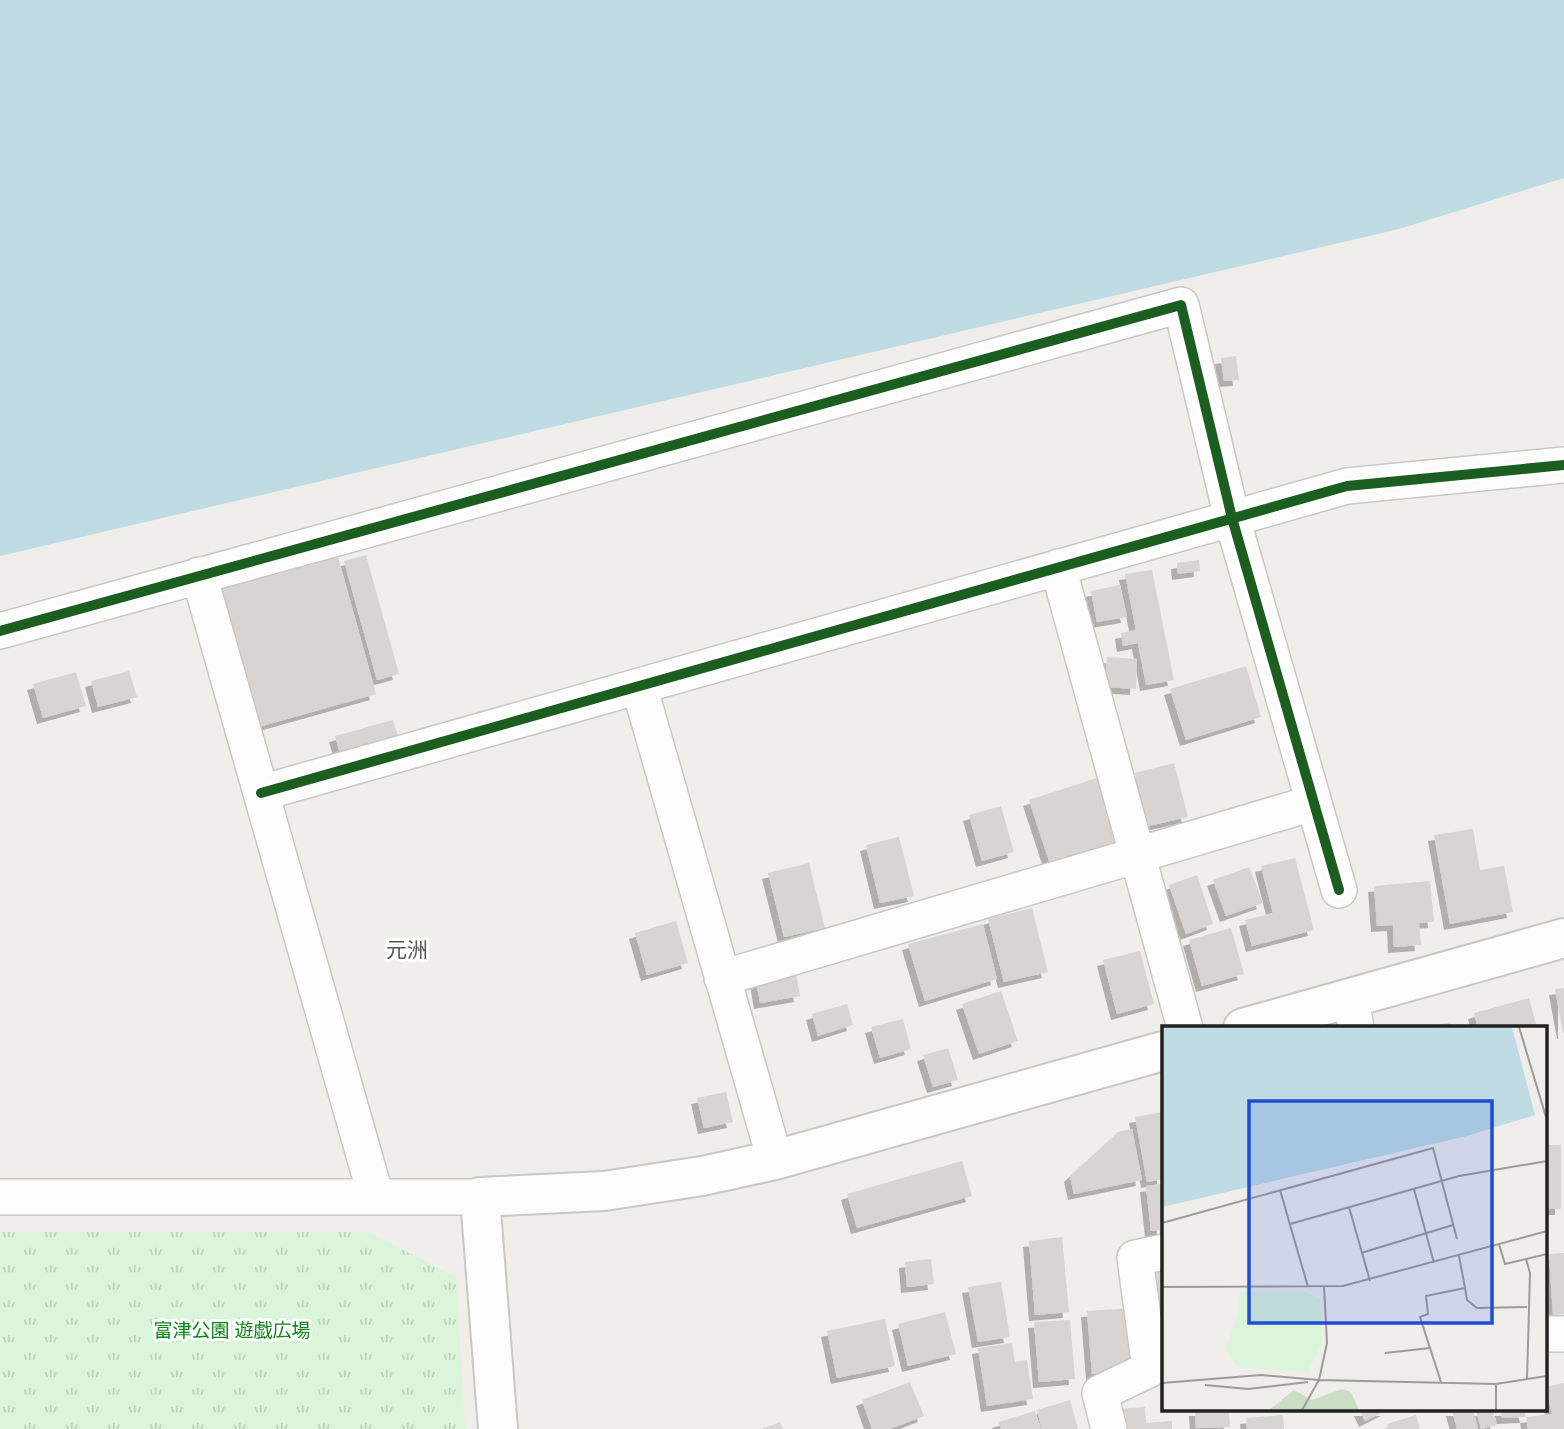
<svg xmlns="http://www.w3.org/2000/svg" width="1564" height="1429" font-family="Mulish,'Noto Sans JP',sans-serif">
	<style>
		.park { fill: url(#park-tufts) }
		.water { fill: #bfdbe3 }
		.building { fill: #d7d4d2; filter: url(#shadow) }
		.lines { fill: none; stroke-linecap: round; stroke-linejoin: round }
		.minor-casing { stroke: #c9c8c7; stroke-width: 38 }
		.tertiary-casing { stroke: #c9c8c7; stroke-width: 42 }
		.minor { stroke: #fdfcfc; stroke-width: 35 }
		.tertiary { stroke: #fdfcfc; stroke-width: 38 }
		.cycleway-casing { stroke: #fff; stroke-width: 15 }
		.cycleway { stroke: #1b5e20; stroke-width: 10 }
		.labels { text-anchor: middle; stroke-width: 6; stroke-linejoin: round; paint-order: stroke }
		.park-label { font-size: 19px; fill: #0c8416; stroke: #fff }
		.neighbourhood-label { font-size: 21px; fill: #555; stroke: #fff }
		.inset-road { fill: none; stroke: #9e9c9b; stroke-width: 2 }
		.view { fill: #1d4ed8; fill-opacity: 0.15; stroke: #1d4ed8; stroke-width: 3.5 }
		.inset-edge { fill: none; stroke: #222; stroke-width: 3.5 }
	</style>
	<defs>
		<pattern id="park-tufts" width="24" height="20" patternUnits="userSpaceOnUse" patternTransform="scale(1.75)"><rect width="24" height="20" fill="#daf5da"/><path d="M3 7l-1-3M5 7V3M7 7l1-3M15 17l-1-3M17 17v-4M19 17l1-3" fill="none" stroke="#bbd2bb"/></pattern>
		<filter id="shadow"><feDropShadow dx="-6" dy="6" stdDeviation="0" flood-color="#0004"/></filter>
	</defs>
	<rect width="100%" height="100%" fill="#f0eeeb"/>
	<path class="park" d="M0 1232H368L456 1277 465 1429H0Z"/>
	<path class="water" d="M0 0H1564V178L1399 229 0 556Z"/>
	<path class="building" d="M1236 356 1239 380 1224 381 1221 358Z
		M366 555 399 674 377 680 344 561Z
		M338 557 376 694 255 728 217 590Z
		M1199 560 1200 571 1178 574 1177 563Z
		M1152 570 1174 680 1146 685 1138 643 1123 646 1121 633 1136 630 1125 574Z
		M1120 585 1127 617 1097 622 1091 591Z
		M1107 657 1137 659 1136 689 1105 687Z
		M1246 666 1261 717 1186 740 1170 689Z
		M129 671 137 697 98 707 91 681Z
		M76 672 86 706 43 718 33 684Z
		M393 720 399 740 341 757 335 736Z
		M1174 763 1188 817 1148 826 1135 773Z
		M1097 778 1118 842 1050 864 1029 800Z
		M1001 806 1014 852 982 861 969 815Z
		M1473 829 1480 870 1504 866 1513 912 1450 924 1434 835Z
		M899 837 914 896 880 903 866 845Z
		M1295 858 1314 930 1252 946 1245 920 1273 913 1261 866Z
		M809 863 825 928 784 937 768 873Z
		M1249 867 1263 903 1226 916 1213 880Z
		M1197 875 1213 924 1186 934 1169 885Z
		M1430 881 1434 922 1419 923 1421 945 1394 947 1393 925 1377 926 1374 886Z
		M1032 908 1048 972 1004 982 988 919Z
		M676 921 688 963 647 975 635 933Z
		M983 924 997 979 925 1001 908 944Z
		M1231 928 1244 974 1202 986 1189 940Z
		M1140 951 1154 1004 1117 1014 1103 960Z
		M796 973 800 996 760 1003 756 980Z
		M1564 988V1033H1563L1555 989Z
		M1001 991 1018 1041 979 1054 962 1004Z
		M1529 998 1537 1028H1478L1474 1013Z
		M847 1004 853 1025 818 1036 812 1014Z
		M903 1019 911 1049 880 1058 871 1027Z
		M1450 1022 1452 1028H1429V1027Z
		M948 1048 958 1080 933 1087 923 1055Z
		M726 1092 733 1122 704 1128 697 1098Z
		M1163 1112V1179L1147 1182 1135 1117Z
		M1132 1129 1142 1180 1074 1194 1070 1176 1118 1132Z
		M1545 1145H1561V1209H1545Z
		M962 1161 972 1196 857 1228 847 1194Z
		M1163 1184V1230L1151 1231 1146 1186Z
		M1062 1237 1069 1312 1035 1315 1029 1241Z
		M1564 1253V1314L1553 1315 1549 1254Z
		M931 1259 934 1284 907 1287 905 1262Z
		M1150 1269H1163V1301H1151Z
		M1001 1282 1010 1337 978 1342 968 1287Z
		M1135 1308 1140 1370 1092 1374 1087 1311Z
		M945 1312 956 1354 908 1366 898 1324Z
		M885 1319 895 1366 837 1378 827 1331Z
		M1070 1320 1075 1379 1039 1382 1034 1322Z
		M1012 1343 1015 1362 1027 1360 1033 1399 987 1406 978 1348Z
		M910 1382 924 1416 890 1429H872L862 1400Z
		M1564 1383V1429H1528L1526 1417 1552 1414 1546 1387Z
		M1070 1400 1078 1429H1042L1037 1410Z
		M1145 1407 1146 1423 1172 1421V1429H1118L1117 1409Z
		M1195 1410H1229L1230 1427 1196 1428Z
		M1360 1410H1387L1365 1421Z
		M1452 1410H1473L1478 1429H1457Z
		M1476 1410H1493L1497 1425 1481 1429Z
		M1501 1410H1524L1526 1417 1502 1418Z
		M1035 1411 1041 1429H1001L998 1422Z
		M1283 1415 1284 1429H1247L1246 1418Z
		M1416 1415 1420 1429H1388L1387 1424Z
		M780 1422 783 1429H762Z"/>
	<g class="lines">
		<defs>
			<path id="minor" d="M1058 567 1185 1028
				M199 575 376 1197
				M0 631 1181 305 1232 518 1339 890
				M639 686 775 1160
				M261 793 1347 486 1564 465
				M722 978 1313 803
				M1351 998 1356 1028
				M0 1197H480
				M1545 1334H1564
				M1109 1429 1100 1393 1150 1369 1135 1258 1163 1252"/>
			<path id="tertiary" d="M1243 1028 1564 938
				M498 1429 480 1197 604 1191 702 1176 775 1160 1163 1051"/>
		</defs>
		<use href="#minor" class="minor-casing"/>
		<use href="#tertiary" class="tertiary-casing"/>
		<use href="#minor" class="minor"/>
		<use href="#tertiary" class="tertiary"/>
		<defs>
			<path id="cycleway" d="M0 631 1181 305 1232 518 1339 890
				M261 793 1347 486 1564 465"/>
		</defs>
		<use href="#cycleway" class="cycleway-casing"/>
		<use href="#cycleway" class="cycleway"/>
	</g>
	<g class="labels">
		<g class="park-label">
			<text x="232" y="1337">富津公園 遊戯広場</text>
		</g>
		<g class="neighbourhood-label">
			<text x="407" y="957">元洲</text>
		</g>
	</g>
	<g transform="translate(1162 1026)">
		<rect width="385" height="385" fill="#f0eeeb"/>
		<path d="M180 363 189 366 197 384H107L132 364 150 374Z" fill="#cbdec1"/>
		<path d="M78 266H144L158 273 160 317 146 346 75 341 64 322 76 288Z" fill="#daf5da"/>
		<path d="M0 1H350L373 89 305 110 0 181Z" fill="#bfdbe3"/>
		<path class="inset-road" d="M357 1 384 91M252 163 272 237M118 164 146 261M187 181 208 255M0 197 271 122 295 213M128 198 297 150 385 135M337 218 343 238 385 228M199 227 291 199M297 230 303 262M364 233 368 247 365 354M0 261 181 260 385 205M223 327 268 322M157 354 334 358 385 350M279 356 258 291 266 288 264 270 303 262 305 274 315 282 365 281M0 357 99 349 157 354M43 359 86 363 146 356M140 384 157 354 165 317 162 261M334 384V358"/>
		<path class="view" d="M87 75H330V297H87Z"/>
		<rect width="385" height="385" class="inset-edge"/>
	</g>
</svg>
